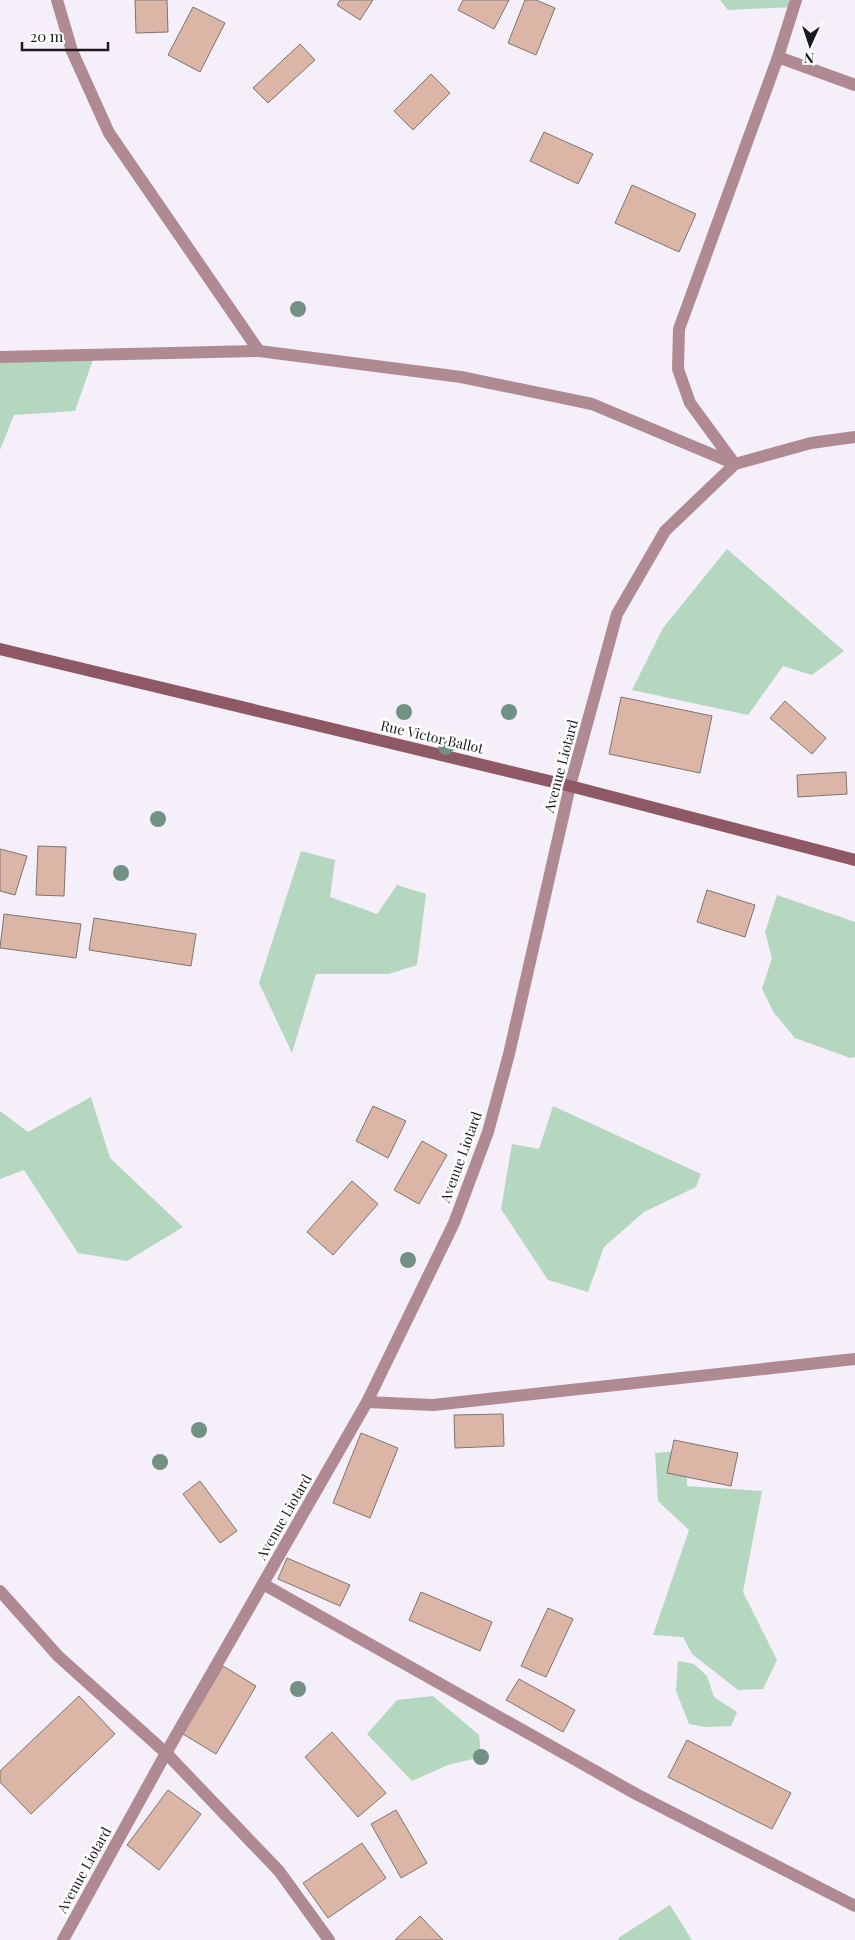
<svg xmlns="http://www.w3.org/2000/svg" width="855" height="1940" font-family="'Playfair Display',serif">
	<style>
		.green { fill: #b5d6bf }
		.building { fill: #dbb6a7; stroke: #7f7470 }
		.lines { fill: none; stroke-linecap: round; stroke-linejoin: round }
		.minor { stroke: #b08a92; stroke-width: 12 }
		.tertiary { stroke: #b08a92; stroke-width: 12 }
		.secondary { stroke: #8e5865; stroke-width: 12 }
		.tree { fill: #729084 }
		.labels { text-anchor: middle; stroke-width: 5; stroke-linejoin: round; paint-order: stroke }
		.street-label { font-size: 14px; fill: #1c1a1e; stroke: #fff }
	</style>
	<rect width="100%" height="100%" fill="#f5effa"/>
	<path class="green" d="M720 0H796L794 7 728 10Z
		M95 354 75 411 14 415 0 450V357Z
		M727 549 844 651 812 675 783 666 748 715 632 690 663 628Z
		M301 851 335 860 330 897 377 914 397 885 426 894 417 965 389 974H316L292 1053 259 983Z
		M777 895 855 922V1057L850 1058 795 1038 774 1013 762 989 772 958 765 932Z
		M91 1097 110 1158 183 1227 127 1261 78 1253 24 1170 0 1179V1111L28 1132Z
		M553 1106 701 1174 696 1187 644 1212 604 1247 588 1292 548 1280 501 1209 512 1144 539 1149Z
		M685 1450 687 1486 762 1491 743 1592 777 1660 763 1689 738 1690 692 1654 683 1637 653 1635 689 1530 658 1501 655 1453Z
		M678 1661 694 1664 707 1676 714 1697 737 1712 731 1726 706 1727 689 1724 676 1691Z
		M433 1696 479 1735 481 1757 448 1765 412 1781 367 1734 397 1700Z
		M670 1905 692 1940H619L618 1938Z"/>
	<path class="building" d="M135 0H167L168 32 136 33Z
		M340 0H373L360 20 337 5Z
		M463 0H509L494 29 458 10Z
		M525 0H536L555 8 536 55 508 43Z
		M193 7 225 23 200 72 168 55Z
		M300 44 315 60 268 103 253 88Z
		M431 74 450 93 413 130 394 111Z
		M544 132 593 154 578 184 530 161Z
		M632 185 696 214 679 252 615 223Z
		M621 697 712 716 700 773 609 754Z
		M785 701 826 738 812 754 770 718Z
		M846 772 847 794 798 797 797 775Z
		M38 846 66 847 64 896 36 895Z
		M0 849 27 856 15 895 0 891Z
		M707 890 755 905 745 937 697 922Z
		M4 914 81 924 76 958 0 948Z
		M94 918 196 934 191 966 89 950Z
		M373 1106 406 1121 388 1158 356 1141Z
		M422 1141 447 1155 419 1204 394 1190Z
		M352 1181 378 1204 333 1255 307 1232Z
		M503 1414 504 1446 455 1448 454 1415Z
		M361 1433 398 1448 370 1518 333 1503Z
		M674 1440 738 1453 731 1486 667 1473Z
		M200 1481 237 1531 220 1543 183 1494Z
		M287 1558 350 1585 340 1606 278 1579Z
		M421 1592 492 1622 480 1651 409 1620Z
		M548 1608 573 1619 546 1677 521 1666Z
		M223 1666 256 1686 216 1754 183 1734Z
		M519 1679 575 1710 563 1732 506 1700Z
		M79 1696 115 1734 31 1814 0 1782V1771Z
		M332 1732 386 1793 358 1817 305 1757Z
		M687 1740 791 1793 772 1829 668 1777Z
		M168 1790 201 1814 159 1870 127 1845Z
		M396 1810 427 1863 401 1878 371 1824Z
		M362 1843 386 1878 328 1918 303 1883Z
		M420 1916 443 1940H395Z"/>
	<g class="lines">
		<path class="minor" d="M57 0 72 51 109 133 259 351
			M778 57 855 85
			M0 357 259 351 461 377 592 404 735 464
			M734 463 690 403 678 369 679 329 778 57 796 0
			M367 1402 433 1405 855 1359
			M263 1584 636 1794 855 1906
			M0 1591 58 1656 166 1753 279 1871 329 1940"/>
		<path class="tertiary" d="M63 1940 166 1753 367 1402 454 1223 488 1132 509 1054 570 786 617 614 665 531 735 464 811 443 855 437"/>
		<path class="secondary" d="M0 649 570 786 855 860"/>
	</g>
	<g class="tree">
		<circle cx="298" cy="309" r="8"/>
		<circle cx="404" cy="712" r="8"/>
		<circle cx="509" cy="712" r="8"/>
		<circle cx="446" cy="747" r="8"/>
		<circle cx="158" cy="819" r="8"/>
		<circle cx="121" cy="873" r="8"/>
		<circle cx="408" cy="1260" r="8"/>
		<circle cx="199" cy="1430" r="8"/>
		<circle cx="160" cy="1462" r="8"/>
		<circle cx="298" cy="1689" r="8"/>
		<circle cx="481" cy="1757" r="8"/>
	</g>
	<g class="labels">
		<g class="street-label">
			<text transform="translate(432 737) rotate(13)" y="5">Rue Victor Ballot</text>
			<text transform="translate(561 766) rotate(-75)" y="5">Avenue Liotard</text>
			<text transform="translate(461 1157) rotate(-70)" y="5">Avenue Liotard</text>
			<text transform="translate(284 1517) rotate(-60)" y="5">Avenue Liotard</text>
			<text transform="translate(84 1870) rotate(-61)" y="5">Avenue Liotard</text>
		</g>
	</g>
	<g transform="translate(810 45) rotate(183)" stroke="#ffffff" stroke-width="4" paint-order="stroke">
	<path d="M0-4L9 19L0 12L-9 19Z" fill="#1c1a1e"/>
	<text y="-8" font-size="14" font-weight="bold" text-anchor="middle" fill="#1c1a1e">N</text>
	</g>
	<path d="M22 42v8h86v-8" fill="none" stroke="#1c1a1e" stroke-width="2.5"/>
	<text x="30" y="42" font-size="15" fill="#1c1a1e" stroke="#ffffff" stroke-width="4" paint-order="stroke">20 m</text>
</svg>
